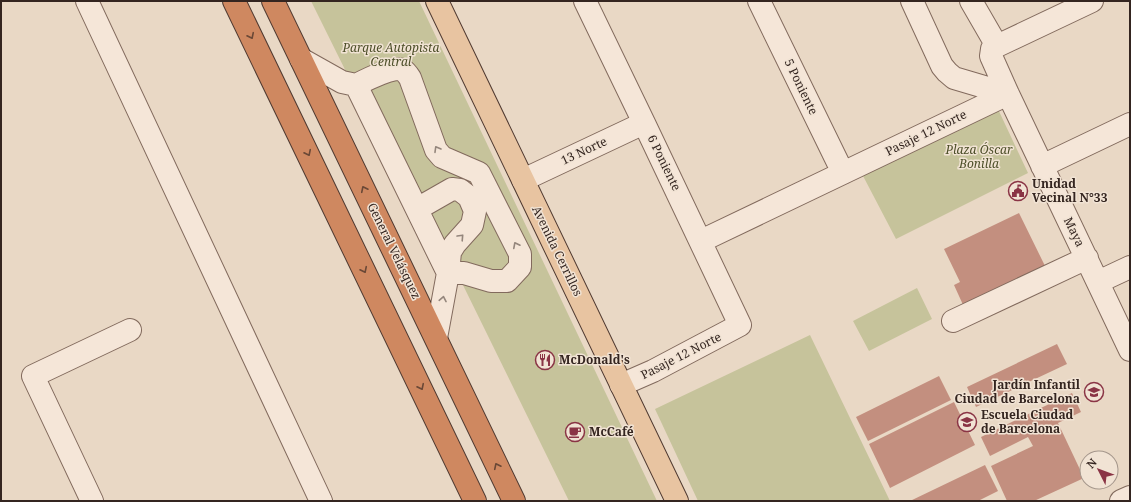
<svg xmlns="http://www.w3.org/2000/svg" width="1131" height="502" font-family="'Noto Serif',serif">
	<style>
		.green { fill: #c6c39b }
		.building { fill: #c38f7f }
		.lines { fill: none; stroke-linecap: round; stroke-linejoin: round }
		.minor-casing { stroke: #826a5d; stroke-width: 24 }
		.major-casing { stroke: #503a31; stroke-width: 24 }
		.highway-casing { stroke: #503a31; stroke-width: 24 }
		.minor { stroke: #f5e6d8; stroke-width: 22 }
		.major { stroke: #e8c4a1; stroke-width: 22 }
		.highway { stroke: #cf8860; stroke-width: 22 }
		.oneway { stroke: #6a4836 }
		.oneway2 { stroke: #94867c }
		.labels { text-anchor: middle; stroke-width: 3; stroke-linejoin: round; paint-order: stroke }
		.park-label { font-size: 12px; font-style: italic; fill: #4c4e28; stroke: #f1e3d4 }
		.street-label { font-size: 12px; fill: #342520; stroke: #f1e3d4 }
		.poi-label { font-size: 12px; font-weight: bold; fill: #342520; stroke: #f1e3d4; text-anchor: start }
	</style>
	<rect width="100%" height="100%" fill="#e9d8c5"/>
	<path class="green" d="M311 1H419L657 501H569L433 224 424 229Z
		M997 107 1028 173 896 239 862 174Z
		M917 288 932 319 869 351 853 321Z
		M810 335 890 501H698L655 409Z"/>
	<path class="building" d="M1019 213 1046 268 964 307 954 285 960 282 944 249Z
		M1057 344 1067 364 976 407 967 387Z
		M939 376 951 400 868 441 856 417Z
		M1072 393 1081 412 1058 423 1084 478 1034 501H1007L991 466 1033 446 1028 437 990 456 981 437Z
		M954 402 975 445 890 488 869 444Z
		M985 465 998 491 978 501H910Z"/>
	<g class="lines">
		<defs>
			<path id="minor" d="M87 1 321 501
				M585 1 644 123 740 325 653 371 621 385
				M759 1 843 173
				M912 1 942 66 947 72 954 78 1008 94
				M971 1 997 46
				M1092 1 997 46 992 49 991 56 1008 94 1130 350
				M301 59 342 82 356 85C364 81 395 65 403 70 406 72 408 75 410 78L436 150 442 157 479 173 520 254V267L507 281H491L464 273H448L436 338
				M356 85 448 273
				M1042 166 1130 124
				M523 180 644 123
				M416 207 424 205 452 189 460 190 469 197 475 211 472 225 455 244 450 252 448 273
				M701 241 1008 94
				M1098 282 1130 267
				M953 321 1087 258
				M92 501 33 376 130 330
				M1121 501 1130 497"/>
			<path id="major" d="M437 1 677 501"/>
			<path id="highway" d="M234 1 475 501
				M273 1 514 501"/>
		</defs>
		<use href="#minor" class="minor-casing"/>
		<use href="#major" class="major-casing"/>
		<use href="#highway" class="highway-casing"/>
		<use href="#minor" class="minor"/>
		<use href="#major" class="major"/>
		<use href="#highway" class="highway"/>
	</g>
	<defs><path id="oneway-chevron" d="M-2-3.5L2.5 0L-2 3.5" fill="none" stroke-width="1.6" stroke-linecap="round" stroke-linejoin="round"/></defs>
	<g class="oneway">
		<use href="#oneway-chevron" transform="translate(251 36) rotate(64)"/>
		<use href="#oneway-chevron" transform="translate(308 153) rotate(64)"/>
		<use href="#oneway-chevron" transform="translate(364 189) rotate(-116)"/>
		<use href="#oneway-chevron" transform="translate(364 270) rotate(64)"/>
		<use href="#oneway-chevron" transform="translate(421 387) rotate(64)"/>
		<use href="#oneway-chevron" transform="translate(497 466) rotate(-116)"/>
	</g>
	<g class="oneway2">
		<use href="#oneway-chevron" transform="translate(437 149) rotate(-120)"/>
		<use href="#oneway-chevron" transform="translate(461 237) rotate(-47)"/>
		<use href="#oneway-chevron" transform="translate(516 245) rotate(-117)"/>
		<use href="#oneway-chevron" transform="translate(443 299) rotate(-79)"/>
	</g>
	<defs>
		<symbol id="civic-ring" viewBox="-11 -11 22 22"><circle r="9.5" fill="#f1e3d4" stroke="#8a3445" stroke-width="1.5"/><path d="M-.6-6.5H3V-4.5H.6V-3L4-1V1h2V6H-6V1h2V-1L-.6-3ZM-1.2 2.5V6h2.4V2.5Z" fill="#8a3445"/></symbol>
		<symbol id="restaurant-ring" viewBox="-11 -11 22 22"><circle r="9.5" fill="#f1e3d4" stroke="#8a3445" stroke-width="1.5"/><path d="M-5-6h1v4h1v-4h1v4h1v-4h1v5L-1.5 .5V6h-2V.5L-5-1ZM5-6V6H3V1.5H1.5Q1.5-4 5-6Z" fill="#8a3445"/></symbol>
		<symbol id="school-ring" viewBox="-11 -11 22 22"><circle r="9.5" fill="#f1e3d4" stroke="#8a3445" stroke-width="1.5"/><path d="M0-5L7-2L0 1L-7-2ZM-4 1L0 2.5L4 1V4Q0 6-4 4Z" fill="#8a3445"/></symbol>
		<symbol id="cafe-ring" viewBox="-11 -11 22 22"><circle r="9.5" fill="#f1e3d4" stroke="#8a3445" stroke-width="1.5"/><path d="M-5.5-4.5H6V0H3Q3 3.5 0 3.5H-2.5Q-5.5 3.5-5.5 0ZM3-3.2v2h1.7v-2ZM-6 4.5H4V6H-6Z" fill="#8a3445"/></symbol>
	</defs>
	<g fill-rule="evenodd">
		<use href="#civic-ring" x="1007" y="180" width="22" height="22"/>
		<use href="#restaurant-ring" x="534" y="349" width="22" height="22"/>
		<use href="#school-ring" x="1083" y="381" width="22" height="22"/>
		<use href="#school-ring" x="956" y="411" width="22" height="22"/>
		<use href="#cafe-ring" x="564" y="421" width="22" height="22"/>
	</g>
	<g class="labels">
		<g class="park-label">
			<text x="391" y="52">Parque Autopista<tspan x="391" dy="14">Central</tspan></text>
			<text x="979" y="154">Plaza Óscar<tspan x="979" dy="14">Bonilla</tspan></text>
		</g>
		<g class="street-label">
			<text transform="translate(801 87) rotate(64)" y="4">5 Poniente</text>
			<text transform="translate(926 133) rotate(-26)" y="4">Pasaje 12 Norte</text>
			<text transform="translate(584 151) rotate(-25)" y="4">13 Norte</text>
			<text transform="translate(664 163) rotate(64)" y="4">6 Poniente</text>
			<text transform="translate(1074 232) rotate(64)" y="4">Maya</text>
			<text transform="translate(394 251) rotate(64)" y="4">General Velásquez</text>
			<text transform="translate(557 251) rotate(64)" y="4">Avenida Cerrillos</text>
			<text transform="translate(681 356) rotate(-27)" y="4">Pasaje 12 Norte</text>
		</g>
		<g class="poi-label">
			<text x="1032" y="188">Unidad<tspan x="1032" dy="14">Vecinal N°33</tspan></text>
			<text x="559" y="364">McDonald's</text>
			<text x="1080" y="389" text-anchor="end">Jardín Infantil<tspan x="1080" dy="14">Ciudad de Barcelona</tspan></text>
			<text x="981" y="419">Escuela Ciudad<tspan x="981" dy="14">de Barcelona</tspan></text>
			<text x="589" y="436">McCafé</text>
		</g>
	</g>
	<rect width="1131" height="502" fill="none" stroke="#342520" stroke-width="4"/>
	<g transform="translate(1099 470) rotate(312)"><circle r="19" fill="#f1e3d4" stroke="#a5978c"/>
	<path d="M0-3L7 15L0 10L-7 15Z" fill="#8a3445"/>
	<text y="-6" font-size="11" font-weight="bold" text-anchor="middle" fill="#342520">N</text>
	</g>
</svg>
